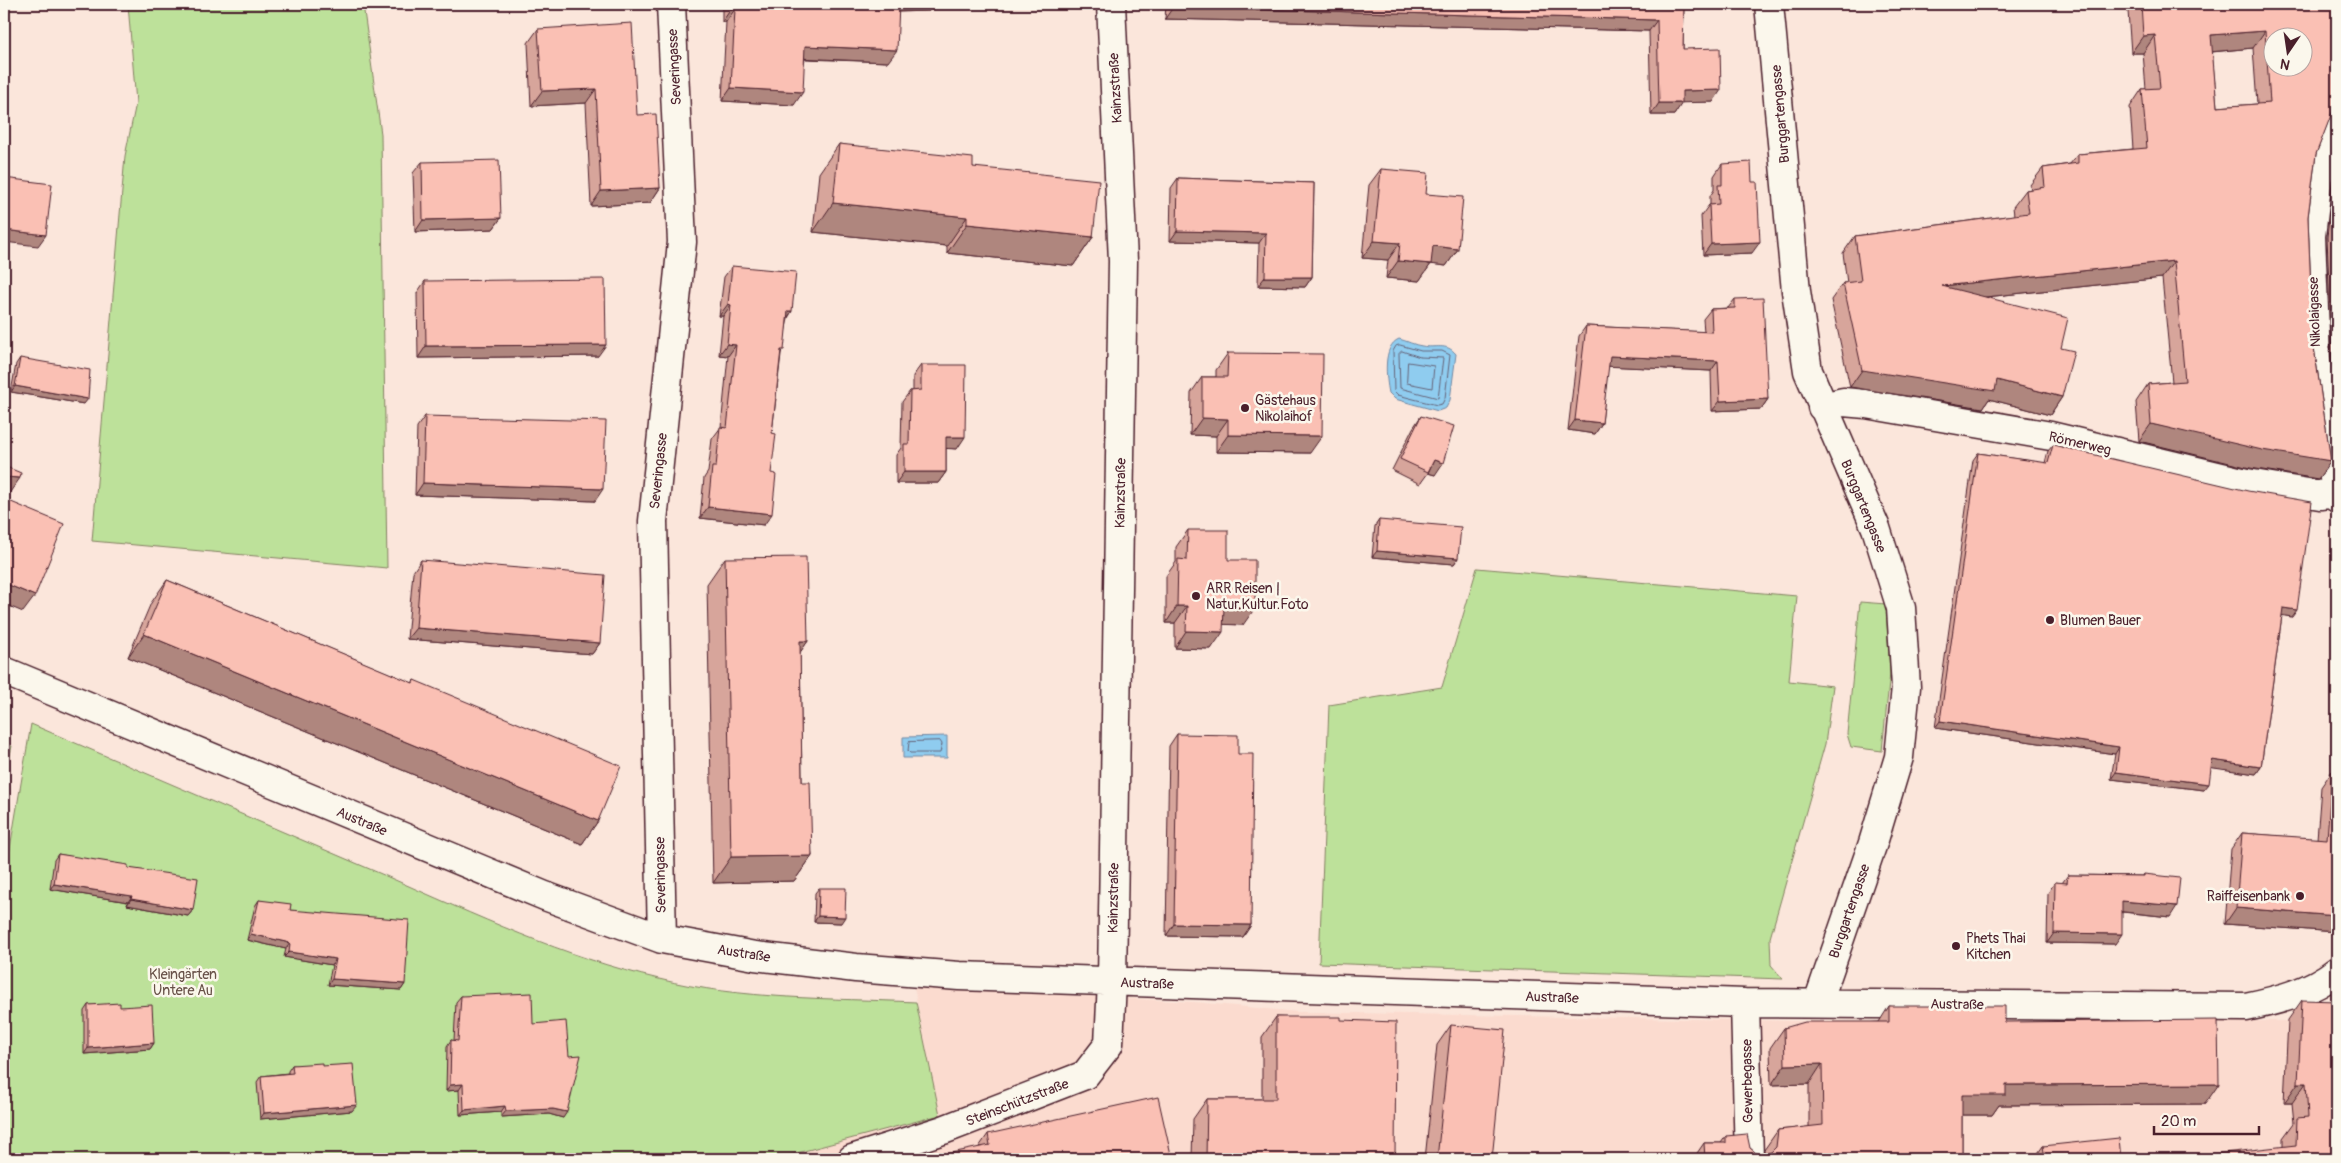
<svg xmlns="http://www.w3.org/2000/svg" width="2341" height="1163" font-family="Pangolin,sans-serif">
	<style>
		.built { fill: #fbdbcf }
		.green { fill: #bde19a; stroke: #848062 }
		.water { fill: #8fccef; stroke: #7387a1 }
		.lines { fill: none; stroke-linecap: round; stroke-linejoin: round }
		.shore { stroke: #666479; stroke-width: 1 }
		.minor-casing { stroke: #4a1f2b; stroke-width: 31 }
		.minor { stroke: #fbf7ec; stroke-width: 28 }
		.wall { fill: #d7a59b; stroke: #4a1f2b; fill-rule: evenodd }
		.shaded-wall { fill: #af867e; stroke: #4a1f2b }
		.building { fill: #fac0b4; stroke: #4a1f2b; fill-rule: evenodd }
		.poi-dot { fill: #4a1f2b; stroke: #fbf7ec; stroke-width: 2 }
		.labels { text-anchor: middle; stroke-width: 5; stroke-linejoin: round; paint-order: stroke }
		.street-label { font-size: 14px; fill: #4a1f2b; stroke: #fbf7ec }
		.poi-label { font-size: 14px; fill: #4a1f2b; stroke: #fbf7ec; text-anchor: start }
		.park-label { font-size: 14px; fill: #675047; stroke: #fbf7ec }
	</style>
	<rect width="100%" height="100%" fill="#fbe6db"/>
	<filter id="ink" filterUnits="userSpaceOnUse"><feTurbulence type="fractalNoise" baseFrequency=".02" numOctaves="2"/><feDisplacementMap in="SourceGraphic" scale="10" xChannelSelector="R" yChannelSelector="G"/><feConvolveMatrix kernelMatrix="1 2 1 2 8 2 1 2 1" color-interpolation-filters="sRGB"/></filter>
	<g filter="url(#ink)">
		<path class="built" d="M914 987 1194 1002 1298 1012 1794 1021H2325L2319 1159H774L939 1115Z"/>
		<path class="green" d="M128 4H363L381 134 387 568 92 541 125 156 136 103Z
			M1477 568 1797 596 1789 681 1833 686 1825 744 1770 938 1771 965 1783 979 1319 963 1329 705 1442 687Z
			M1860 602 1886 604 1890 673 1882 751 1851 747 1847 734Z
			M31 724C149 775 268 825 386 876 475 915 564 957 659 979 742 1000 831 998 916 1002L940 1115 774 1159H4V884Z
			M4 744 12 746 4 780Z"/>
		<path class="water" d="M1399 339C1407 341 1414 345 1422 346 1436 349 1446 342 1456 354L1450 400 1446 408 1438 411 1395 399 1389 393C1386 378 1382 346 1399 339Z
			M947 736V758H903V737Z"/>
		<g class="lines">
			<path class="shore" d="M1400 345 1421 351H1442L1450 355 1445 398 1442 404 1437 405 1398 395 1394 391 1393 351 1396 346Z
				M1402 351 1420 357 1443 358 1438 398 1400 388 1399 354Z
				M1408 362 1434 366 1432 388 1407 383Z
				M940 741 942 744 940 753H910L908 751 909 742Z"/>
			<defs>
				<path id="minor" d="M1769 4 1796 291 1808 371 1876 528 1901 608 1906 687 1899 757 1873 843 1818 1002
					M2337 128 2318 177 2311 236 2316 358 2337 498
					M1822 407 1843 402 1866 404 2051 436 2247 483 2320 495 2336 493
					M4 671 545 896 662 939 755 956 856 968 959 976 1745 1003 2246 1007C2279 1000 2311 992 2337 971
					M662 939 653 521 682 242 671 4
					M1745 1003 1749 1159
					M852 1159 943 1130 1085 1075 1109 1044 1112 982 1123 261 1111 4"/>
			</defs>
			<use href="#minor" class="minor-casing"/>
			<use href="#minor" class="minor"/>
		</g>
		<path class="wall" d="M722 4H935L929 11 898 12 888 62 805 59 794 105 722 101 726 22H722Z
			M1166 4H1684L1683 49 1713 102H1682L1674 115H1651L1649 31 1165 19Z
			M2133 4H2337V113H2334L2331 114 2316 154 2308 217 2313 341 2331 461 2318 479 2250 468 2139 441 2136 402 2148 384 2172 382 2162 278 1986 297 2061 348 2062 397 2050 415 1989 399 1983 408 1850 387 1831 300 1843 283H1847L1843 253 1855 236 2014 215 2013 207 2026 190 2031 189 2030 185 2043 168 2070 164 2078 154 2133 149 2130 107 2142 89H2146L2143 53H2131L2128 11ZM2253 48 2257 104 2217 107 2212 52Z
			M538 29 637 115 660 188 650 203 591 206 586 103 531 106 528 43Z
			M839 144 973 167 1093 237 1073 266 947 253V246L813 232 819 173Z
			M422 162 501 218 493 229 415 232 413 173Z
			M1722 164 1752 253 1703 255 1701 216 1709 205H1710V196L1714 190V176Z
			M1381 169 1426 194 1458 249 1446 266 1431 264 1419 281 1386 278 1388 260 1362 258 1369 185Z
			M2337 171V394L2332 357 2327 237 2333 181Z
			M1178 178 1314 183 1312 277 1305 287 1258 286 1259 243 1170 241 1171 188Z
			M732 266 792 311 788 318 781 354 772 433 764 525 700 518 704 478 708 472 712 439 721 427 728 356 719 355 723 316H719L724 277Z
			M425 281 598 356 418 358 417 293Z
			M1735 299 1768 399 1761 409 1712 411 1711 371 1608 366 1602 423 1595 434 1568 430 1579 336 1586 326 1704 332 1703 319 1711 309 1728 308Z
			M1228 353 1310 453 1216 452V436L1190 435 1191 393 1202 377H1216V370Z
			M20 358 84 404 11 392 16 364Z
			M921 365 957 449 946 448V472L938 483H896V455L901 448 902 402 910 391H913V376Z
			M425 416 595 501 415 495 417 427Z
			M1421 416 1435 475 1428 473 1420 484 1392 470 1413 428Z
			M2053 445 2292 617 2282 615 2261 767 2256 774 2211 767 2204 790 2111 779 2115 754 1935 728 1973 460 1978 453 2045 463 2048 451Z
			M1379 520 1458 558 1454 564 1372 557 1375 526Z
			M1188 530 1228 560 1243 625 1223 624 1211 649 1175 648V623H1166V576L1176 562V547Z
			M725 558 808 641 800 652 802 782 812 856 794 881 713 883 707 584Z
			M421 560 600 643 592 654 407 639 413 572Z
			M167 580 412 683 414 680 598 821 582 844 128 657 151 603Z
			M1177 734 1238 754 1251 925 1243 937 1166 936 1169 746Z
			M2332 771 2337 932 2225 924 2231 849 2242 833 2317 839 2321 787Z
			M58 854 128 868 193 910 188 916 127 905 128 902 50 889 54 860Z
			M2144 874 2170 917 2122 912 2115 944 2047 943 2048 893 2055 882 2062 883 2068 875 2143 876Z
			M819 888 841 923 814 922 815 893Z
			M259 900 290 910 405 984 401 990 328 985 332 965 284 957 286 949 247 940 255 906Z
			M461 996 533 1024 563 1118 549 1114 501 1117V1112L460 1115 459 1090 446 1091 447 1046 451 1040 454 1041 456 1002Z
			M2302 1000 2332 1159 2283 1147V1138L2294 1123 2292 1103H2284L2288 1020Z
			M88 1005 120 1007 154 1043 150 1049 84 1054V1011Z
			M1889 1006 2005 1022 2205 1104 1999 1105 1992 1115H1962V1159H1693L1704 1143H1721L1726 1136 1750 1148 1756 1153 1764 1155V1150L1778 1130 1809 1127V1084L1771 1085 1770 1048 1784 1028 1879 1022Z
			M1276 1017 1341 1020 1395 1159H1192L1193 1119 1207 1099H1262V1037Z
			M1451 1025 1492 1159H1425L1437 1045Z
			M292 1065 322 1066 352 1111 260 1119 257 1082 261 1076 288 1073V1071Z
			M988 1134 1172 1159 979 1147Z
			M2043 1146 2121 1159H2034Z"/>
		<path class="shaded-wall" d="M896 4H935L929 11 890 12Z
			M1026 4H1066H1065L1025 5Z
			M1173 7 1657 20 1649 31 1165 19Z
			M731 9H735L726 22H722Z
			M2265 31 2253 48 2199 53 2211 35Z
			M2155 35 2143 53H2131L2143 36Z
			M805 46 897 50 888 62 797 58Z
			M731 88 803 92 794 105 722 101Z
			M596 89 586 103 531 106 542 91Z
			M1721 90 1713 102 1674 103 1682 91Z
			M2337 101V113H2334L2327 116Z
			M1659 103H1682L1674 115H1651Z
			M660 188 650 203 591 206 601 191Z
			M833 203 967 217 947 246 813 232Z
			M501 218 493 229 415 232 423 220Z
			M967 224 1093 237 1073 266 947 253Z
			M4 230 46 235 38 246 4 242Z
			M1177 231 1266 233 1259 243 1170 241Z
			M1374 241 1400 243 1388 260 1362 258Z
			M1760 242 1752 253 1703 255 1711 244Z
			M1433 246 1458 249 1446 266 1421 263Z
			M1398 261 1431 264 1419 281 1386 278Z
			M2174 261 2162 278 1930 303 1942 286Z
			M1265 277H1312L1305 287 1258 286Z
			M728 304 731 305 723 316H719Z
			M788 311H792L784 323Z
			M727 344 736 345 728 356 719 355Z
			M606 345 598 356 418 358 426 346Z
			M1610 356 1718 361 1711 371 1603 366Z
			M1862 370 1997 380 2062 397 2050 415 1989 399 1983 408 1850 387Z
			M15 386 88 399 84 404 11 392Z
			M1768 399 1761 409 1712 411 1720 401Z
			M1202 418 1228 419 1216 436 1190 435Z
			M1575 420 1602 423 1595 434 1568 430Z
			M2151 424 2331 461 2318 479 2250 468 2139 441Z
			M1228 435 1322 436 1310 453 1216 452Z
			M946 437H965L957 449 938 448Z
			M1434 460 1443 463 1435 475 1428 473Z
			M904 472H946L938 483H896Z
			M4 477 20 478 8 495H4Z
			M423 483 603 489 595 501 415 495Z
			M708 507 772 514 764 525 700 518Z
			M1377 551 1458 558 1454 564 1372 557Z
			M4 583 35 596 23 612 4 604Z
			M1177 606H1187L1175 623H1166Z
			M1224 607 1255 608 1243 625 1212 624Z
			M2283 608 2297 610 2292 617 2279 615Z
			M416 628 600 643 592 654 407 639Z
			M1186 631 1223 632 1211 649 1175 648Z
			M144 634 598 821 582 844 128 657Z
			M800 641H808L790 667Z
			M1940 721 2119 747 2115 754 1935 728Z
			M2212 760 2261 767 2256 774 2207 767Z
			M2116 772 2209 784 2204 790 2111 779Z
			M812 856 794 881 713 883 731 857Z
			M54 884 132 896 128 902 50 889Z
			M131 899 193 910 188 916 127 905Z
			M2122 901 2177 906 2170 917 2115 911Z
			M2236 908 2337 916V932L2225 924Z
			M818 916 845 917 841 923 814 922Z
			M1174 924 1251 925 1243 937 1166 936Z
			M2054 933 2122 934 2115 944 2047 943Z
			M251 934 290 943 286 949 247 940Z
			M289 952 336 959 332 965 284 957Z
			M332 979 405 984 401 990 328 985Z
			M154 1043 150 1049 84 1054 88 1048Z
			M1822 1064 1809 1084 1771 1085 1785 1065Z
			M2298 1083H2306L2292 1103H2284Z
			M463 1084 459 1090 446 1091 450 1085Z
			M2219 1084 2205 1104 1999 1105 1992 1115H1948L1962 1095 2006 1085Z
			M357 1105 352 1111 260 1119 264 1113Z
			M505 1106 501 1112 460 1115 464 1110Z
			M553 1109 567 1112 563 1118 549 1114 501 1117 506 1111Z"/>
		<path class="building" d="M731 4H899L897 50 805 46 803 92 731 88 735 9H731Z
			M1174 4H1684L1683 49 1720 48 1721 90 1682 91V103H1659L1657 20 1173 7Z
			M2141 4H2337V101L2335 105 2316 154 2308 217 2313 341 2331 461 2262 450 2151 424 2148 384 2185 381 2174 261 1942 286 2068 318 2061 348 2074 351 2062 397 1997 380 1995 391 1862 370 1843 283 1861 281 1855 236 2029 213 2026 190 2045 187 2043 168 2078 163V154L2147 148 2142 89 2160 88 2155 35 2143 36ZM2265 31 2270 103 2217 107 2211 35ZM2274 38H2304V68H2274Z
			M632 23 637 115 656 114 660 188 601 191 596 89 542 91 538 29Z
			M839 144 973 158V167L1099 180 1093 237 967 224V217L833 203Z
			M499 160 501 218 423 220 422 162Z
			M1751 162 1752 182H1757L1760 242 1711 244 1709 205 1719 204 1718 185H1722V164Z
			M1381 169 1428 173 1426 194 1463 197 1458 249 1433 246 1431 264 1398 261 1400 243 1374 241Z
			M4 178 52 184 46 235 4 230Z
			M1178 178 1314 183 1312 277H1265L1266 233 1177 231Z
			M732 266 796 272 792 311H788L784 350H781L772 433 776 434 771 473 776 474 772 514 708 507 712 467H716L720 427 727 428 736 345 727 344 731 305 728 304Z
			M605 279 606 345 426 346 425 281Z
			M1763 298 1768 399 1720 401 1718 361 1610 356 1602 423 1575 420 1586 326 1712 332 1711 309 1735 308V299Z
			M1228 353 1323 354 1322 436 1228 435V419L1202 418V377H1227Z
			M20 358 90 370 88 399 15 386Z
			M921 365H966L965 437H946V472H904V444H909L910 391 921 390Z
			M425 416 606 421 603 489 423 483Z
			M1421 416 1454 426 1443 463 1434 460 1428 472 1400 459Z
			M2053 445 2248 491 2312 502 2297 610 2283 608 2261 767 2212 760 2209 784 2116 772 2119 747 1940 721 1978 453 2048 463Z
			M4 466 21 473 20 478 4 477Z
			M4 499 64 524 35 596 4 583Z
			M1379 520 1461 527 1458 558 1377 551Z
			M1188 530H1228V560H1255V608L1224 607 1223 632 1186 631 1187 606H1177L1178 559 1187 560Z
			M806 557 808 641H800L802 782H810L812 856 731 857 725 558Z
			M421 560 605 575 600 643 416 628Z
			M167 580 413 683 414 680 621 766 598 821 144 634Z
			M1177 734 1238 735V754H1253L1251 925 1174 924Z
			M2332 771H2337V916L2236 908 2242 833 2327 839Z
			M58 854 128 865V868L198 878 193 910 131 899 132 896 54 884Z
			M2144 874 2180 878 2177 906 2122 901V934L2054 933 2055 882 2067 883 2068 875 2144 876Z
			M819 888H846L845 917 818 916Z
			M259 900 291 904 290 910 409 920 405 984 332 979 336 959 289 952 290 943 251 934Z
			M532 993 533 1024 566 1021 569 1056 581 1055 567 1112 553 1109 506 1111 505 1106 464 1110 463 1084 450 1085 451 1040 458 1041 461 996Z
			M2302 1000 2337 1001V1045L2332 1159H2169L2296 1145 2297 1118 2308 1117 2306 1083H2298Z
			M120 1003V1007L152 1005 154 1043 88 1048V1005Z
			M1889 1006H2005V1022L2218 1020 2219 1084 2006 1085V1095H1962V1159H1705L1704 1143H1726V1136L1747 1134 1750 1148 1756 1153 1764 1155 1771 1152 1776 1147 1778 1130 1823 1125 1822 1064 1785 1065 1784 1028 1805 1022H1889Z
			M1276 1017H1341V1020L1396 1022 1395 1159H1206L1207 1099H1276Z
			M1451 1025 1505 1030 1492 1159H1437Z
			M322 1063V1066L353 1064 357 1105 264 1113 261 1076 293 1073 292 1065Z
			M1158 1097 1172 1159H922L990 1145 988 1134Z
			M2119 1138 2121 1159H2045L2043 1146Z"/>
	</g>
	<g class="poi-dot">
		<circle cx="1245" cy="408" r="5"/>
		<circle cx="1196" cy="596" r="5"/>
		<circle cx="2050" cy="620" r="5"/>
		<circle cx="2300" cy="896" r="5"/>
		<circle cx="1956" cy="946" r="5"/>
	</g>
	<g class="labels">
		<g class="street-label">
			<text transform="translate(674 67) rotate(-93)" y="5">Severingasse</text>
			<text transform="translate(1115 88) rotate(-93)" y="5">Kainzstraße</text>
			<text transform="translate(1780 114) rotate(-95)" y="5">Burggartengasse</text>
			<text transform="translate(2314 312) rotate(-92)" y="5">Nikolaigasse</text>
			<text transform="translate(2080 443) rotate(13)" y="5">Römerweg</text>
			<text transform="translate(658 471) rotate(-84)" y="5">Severingasse</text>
			<text transform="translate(1120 493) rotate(-89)" y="5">Kainzstraße</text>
			<text transform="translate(1864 506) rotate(68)" y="5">Burggartengasse</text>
			<text transform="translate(362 821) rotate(23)" y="5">Austraße</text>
			<text transform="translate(660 875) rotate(-91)" y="5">Severingasse</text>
			<text transform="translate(1113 898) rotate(-89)" y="5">Kainzstraße</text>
			<text transform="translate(1849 911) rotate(-71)" y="5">Burggartengasse</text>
			<text transform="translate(744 953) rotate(9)" y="5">Austraße</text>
			<text transform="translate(1147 983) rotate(2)" y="5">Austraße</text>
			<text transform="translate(1552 997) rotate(2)" y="5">Austraße</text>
			<text transform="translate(1957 1004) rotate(1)" y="5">Austraße</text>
			<text transform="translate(1747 1081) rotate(-91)" y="5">Gewerbegasse</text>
			<text transform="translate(1017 1102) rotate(-21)" y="5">Steinschützstraße</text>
		</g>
		<g class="poi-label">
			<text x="1255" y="405">Gästehaus<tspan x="1255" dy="16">Nikolaihof</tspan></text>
			<text x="1206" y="593">ARR Reisen |<tspan x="1206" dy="16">Natur.Kultur.Foto</tspan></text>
			<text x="2060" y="625">Blumen Bauer</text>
			<text x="2290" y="901" text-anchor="end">Raiffeisenbank</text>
			<text x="1966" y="943">Phets Thai<tspan x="1966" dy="16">Kitchen</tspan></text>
		</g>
		<g class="park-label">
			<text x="183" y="979">Kleingärten<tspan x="183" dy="16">Untere Au</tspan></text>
		</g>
	</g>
	<rect width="2341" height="1163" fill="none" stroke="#fbf7ec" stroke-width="20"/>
	<rect x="10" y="10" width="2321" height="1143" fill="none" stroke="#4a1f2b" stroke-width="2" filter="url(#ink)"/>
	<g transform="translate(2288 52) rotate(193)"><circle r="24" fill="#fbf7ec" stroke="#b4a19f"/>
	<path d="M0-4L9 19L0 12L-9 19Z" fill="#4a1f2b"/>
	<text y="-8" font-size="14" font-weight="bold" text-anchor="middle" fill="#4a1f2b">N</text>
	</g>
	<path d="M2154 1126v8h105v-8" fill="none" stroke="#4a1f2b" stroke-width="2.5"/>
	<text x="2161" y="1126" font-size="15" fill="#4a1f2b" stroke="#fbf7ec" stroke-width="4" paint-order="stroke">20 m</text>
</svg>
